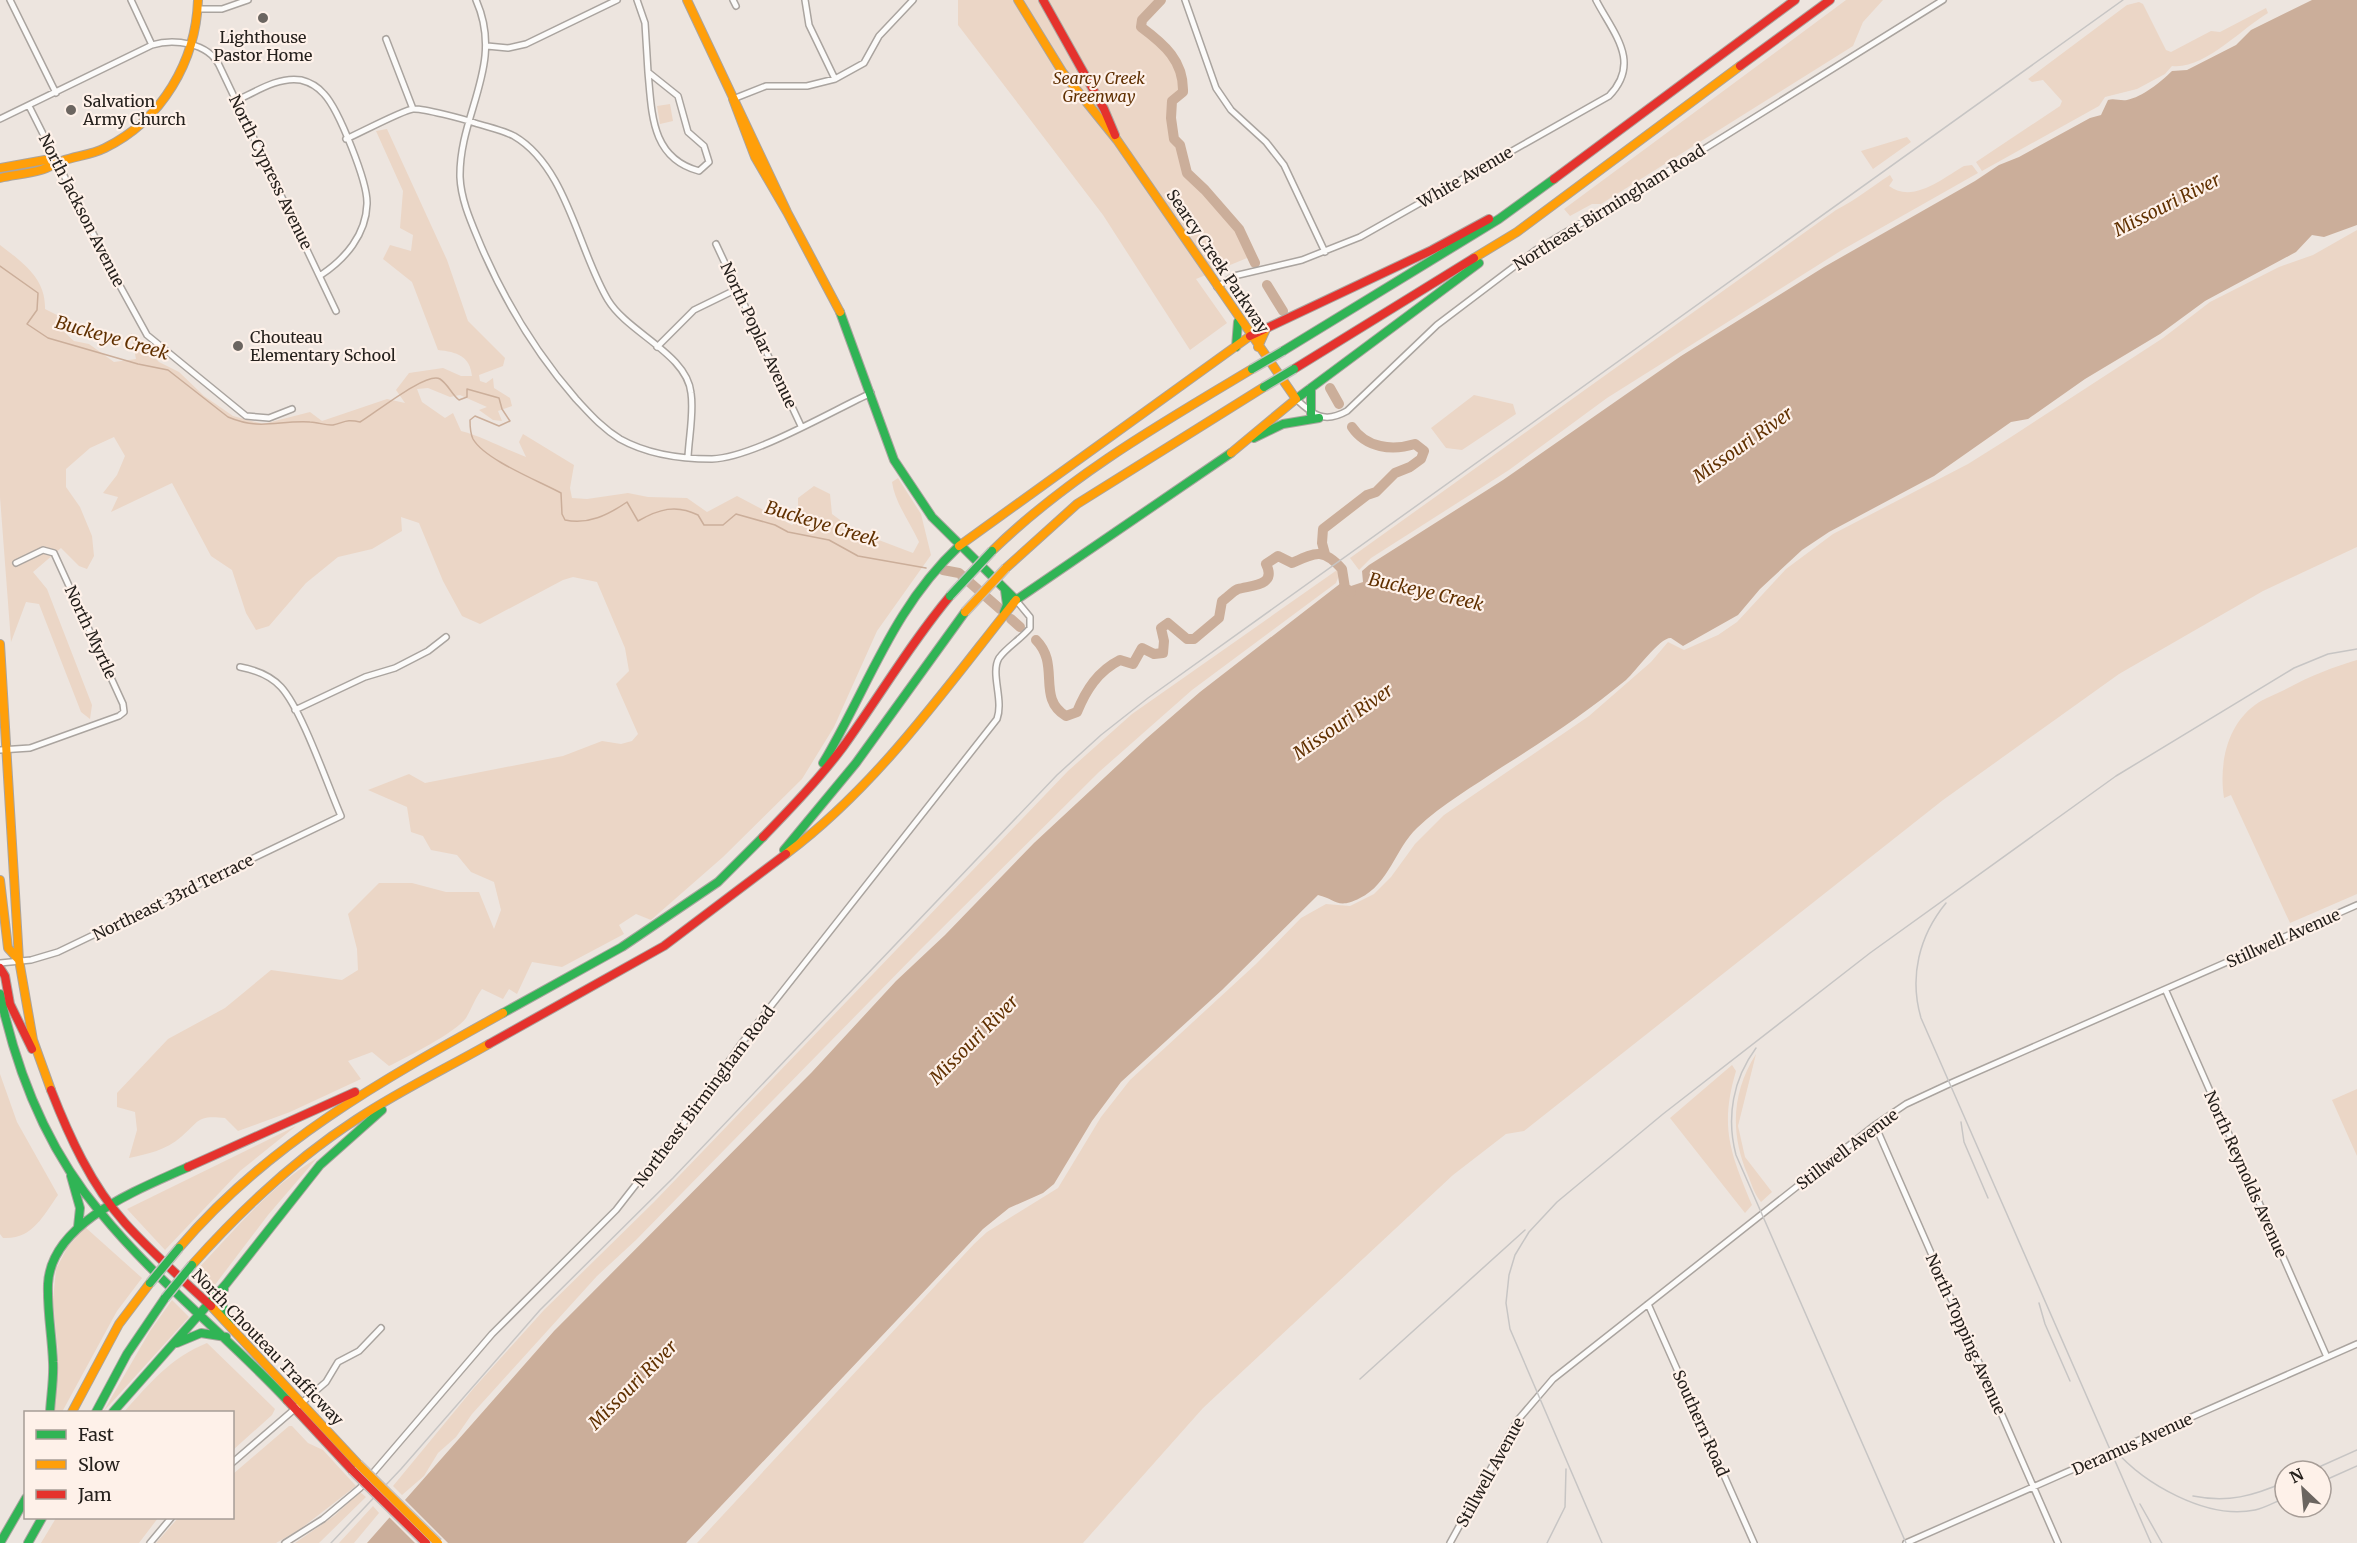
<svg xmlns="http://www.w3.org/2000/svg" width="2357" height="1543" font-family="Merriweather,serif">
	<style>
		.green { fill: #ebd6c6 }
		.water { fill: #cbae9a }
		.pier { fill: #ede5df }
		.lines { fill: none; stroke-linecap: round; stroke-linejoin: round }
		.stream { stroke: #cbae9a; stroke-width: 1.5 }
		.river { stroke: #cbae9a; stroke-width: 10 }
		.street-casing { stroke: #aaa49f; stroke-width: 8 }
		.fast-casing { stroke: #aaa49f; stroke-width: 10 }
		.slow-casing { stroke: #aaa49f; stroke-width: 10 }
		.jam-casing { stroke: #aaa49f; stroke-width: 10 }
		.street { stroke: #fcfbfa; stroke-width: 5 }
		.fast { stroke: #30b455; stroke-width: 8 }
		.slow { stroke: #ff9f0a; stroke-width: 8 }
		.jam { stroke: #e5322d; stroke-width: 8 }
		.rail { stroke: #c7c5c4; stroke-width: 1.5 }
		.fast-bridge-casing { stroke: #c5c0be; stroke-width: 11; stroke-linecap: butt }
		.slow-bridge-casing { stroke: #c5c0be; stroke-width: 11; stroke-linecap: butt }
		.jam-bridge-casing { stroke: #c5c0be; stroke-width: 11; stroke-linecap: butt }
		.fast-bridge { stroke: #30b455; stroke-width: 8 }
		.slow-bridge { stroke: #ff9f0a; stroke-width: 8 }
		.jam-bridge { stroke: #e5322d; stroke-width: 8 }
		.poi-dot { fill: #6b6560; stroke: #fef1e9; stroke-width: 2 }
		.labels { text-anchor: middle; stroke-width: 4.5; stroke-linejoin: round; paint-order: stroke }
		.poi-label { font-size: 16px; fill: #25201c; stroke: #fef1e9; text-anchor: start }
		.park-label { font-size: 16px; font-style: italic; fill: #5f2f00; stroke: #fef1e9 }
		.street-label { font-size: 16px; fill: #25201c; stroke: #fef1e9 }
		.water-label { font-size: 18px; font-style: italic; fill: #603000; stroke: #fef1e9 }
	</style>
	<rect width="100%" height="100%" fill="#ede5df"/>
	<path class="green" d="M958 0H1161L1142 20 1141 26C1164 44 1184 61 1183 92L1172 101 1171 118 1174 139 1180 145 1187 173 1239 229 1252 256 1196 279 1227 323 1190 350 1103 215 958 25Z
		M1846 0H1883L1863 22 1853 46 1601 204H1592L1570 216 1564 209Z
		M2139 2 2143 4 2166 50 2171 52 2211 31 2220 32 2266 8 2268 13C2242 28 2204 70 2172 66L2165 74 2137 89 2105 97 2099 106 1982 171 1976 162 2060 106 2062 101 2043 80 2032 82 2028 79 2127 5Z
		M670 104 673 121 660 124 657 106Z
		M387 129 447 260 468 321 505 358 503 366 479 375 480 381 486 383 493 378 494 388 510 398 512 406 498 411 502 421 493 420 479 410 487 407 460 395 450 397 428 388 417 389 422 402 445 418 453 413 461 431C484 437 504 449 526 457L519 442 523 434 574 465 570 488 572 498 587 499 628 493 648 497 687 498 707 512 737 496 792 525 798 519V498L814 486 830 494 832 514 855 531 913 553 919 542C910 522 895 503 892 482L898 478 921 514 931 555 877 631 834 727 802 779 723 857 651 920 636 914 619 925 624 934 562 967 532 962 517 994 509 989 503 999 482 989C475 998 472 1008 466 1018 455 1033 407 1057 389 1066L372 1052 348 1061 361 1079 290 1112 238 1131 225 1118C196 1115 200 1121 181 1137 166 1150 148 1154 129 1158L137 1130 135 1112 117 1107V1093L168 1039 225 1008 271 970 342 980 358 970 357 949 348 914 379 883H412L446 892H479L494 929 501 910 494 882 471 872 457 855 431 850 423 836 411 832 407 807 368 790 409 774 425 783 563 756 602 741 621 744 632 741 638 734 616 684 629 671 625 648 597 582 573 577 563 580 480 624 462 616 443 581 419 523 401 517 402 531 372 549 338 557 306 583 269 626 256 630 246 613 232 570 211 556 172 483 111 512 118 497 103 493 117 475 125 456 114 437 90 448 66 469V487L80 507 92 536 94 556 87 569 79 566 61 548 33 572 47 589 92 705 90 719 81 712 39 604 26 602 11 642 0 497V245C22 262 46 278 45 309L57 315 62 330 74 341 89 344 114 362 136 359 131 333 159 362 179 372 204 396 233 416 263 424 310 412 322 421 387 399 405 403 396 390 409 373 443 368 461 376H472C470 356 457 352 438 350L412 282 383 259 390 245 411 251 413 235 400 228 403 191 376 131Z
		M1907 137 1911 142 1873 169 1861 151Z
		M1972 165 1978 173 1842 250 1607 398 1509 470 1371 558 1359 570 1350 558 1836 210C1856 200 1871 187 1890 175L1893 180 1889 186C1913 204 1943 178 1964 166Z
		M2357 230V547L2263 591 2119 674 1943 800 1524 1131 1506 1134 1453 1175 1203 1408 1083 1543H697L974 1244 987 1232 1058 1188 1101 1117 1130 1080 1256 964 1301 918 1326 904 1350 906 1374 894 1391 877 1415 844 1444 815 1589 716 1651 662 1668 642 1684 650 1718 635 1737 622 1786 569 1833 534 1968 464 2011 437 2163 338 2210 302 2279 267 2313 255Z
		M1474 395 1513 404 1516 414 1462 450 1446 448 1431 428Z
		M1337 570 1340 573 1336 583 1192 690 1099 772 921 949 636 1240 597 1276 472 1414 456 1437 438 1453 424 1476 402 1495 393 1486 473 1389 544 1310 654 1202 1068 771 1132 714Z
		M2357 660V894L2290 923 2231 795 2224 798C2219 766 2226 726 2255 705 2264 698 2277 694 2288 688 2310 676 2333 667 2357 660Z
		M1756 1054 1738 1126 1745 1157 1772 1192 1761 1202C1754 1194 1751 1182 1747 1173 1730 1132 1732 1092 1756 1054Z
		M1732 1065 1736 1071C1719 1128 1731 1154 1752 1205L1745 1213 1670 1118Z
		M0 1074 17 1122 58 1195C43 1216 32 1240 3 1238L0 1234Z
		M2357 1089V1156L2332 1100Z
		M296 1126 240 1171 165 1250 127 1209Z
		M317 1158 268 1215 211 1290 193 1274C231 1234 269 1187 317 1158Z
		M85 1227 142 1278 117 1311 62 1412H54L58 1353 53 1300 56 1269 67 1248Z
		M172 1300 189 1317 103 1412 150 1331Z
		M207 1343 275 1409 272 1415 233 1450 232 1412H124C150 1383 170 1358 207 1343Z
		M289 1426H292L308 1443 323 1450 356 1486 299 1530 276 1543H156L178 1518H232L233 1474Z
		M360 1492 366 1497 319 1543H295L334 1516Z
		M373 1506 379 1513 354 1543H339Z
		M56 1518H158L139 1543H41Z"/>
	<path class="water" d="M2312 0H2357V225L2324 237 2312 235 2296 252 2205 301 2160 334 2085 379 2028 419 2011 422 1934 476 1829 532 1802 550 1760 589 1738 615 1683 646 1671 638C1660 637 1636 671 1626 680 1587 712 1545 740 1502 767 1474 786 1442 804 1417 828 1395 849 1389 884 1360 898 1337 910 1336 899 1318 895L1222 990 1121 1082 1092 1121 1054 1184 1043 1193 1009 1208 983 1229 686 1543H367L554 1331 812 1072 896 981 945 935 1034 843 1147 738 1200 692 1341 583 1351 586 1363 582 1362 571 1369 565 1503 480 1681 356 1824 267 1975 181 1999 165 2019 157 2090 118 2101 115 2108 100C2114 98 2120 101 2127 100 2142 97 2161 82 2172 71L2187 70 2236 45 2251 30Z"/>
	<path class="pier" d="M402 1497 448 1543H415L386 1514Z"/>
	<g class="lines">
		<path class="stream" d="M0 266 38 293 37 310 27 324 48 338 138 364 168 370 228 417C261 431 278 420 310 422 318 422 326 426 333 425 345 422 347 419 360 422 374 414 427 371 440 379 448 384 452 395 459 400L467 397V389L499 398 502 409 510 421 499 426 475 416 470 420C470 426 470 433 473 439 485 460 539 481 561 493L562 514 565 520C588 525 608 515 627 502L638 521C659 509 676 504 698 515L704 525H723L736 514 775 525 788 532 829 540 858 556 926 568"/>
		<path class="river" d="M1161 0 1142 20 1141 27C1164 44 1184 61 1183 92L1172 101 1171 118 1174 139 1180 145 1187 173 1205 190 1239 229 1255 263
			M1267 285 1283 311
			M1330 388 1339 404
			M1325 554 1322 543 1323 529 1367 495 1376 492 1395 473 1410 467 1421 459 1424 451 1415 444C1392 451 1366 448 1352 427
			M943 570 959 573 1000 609
			M1011 619 1020 627
			M1036 640C1061 665 1036 698 1066 716L1077 712C1086 690 1098 671 1120 660L1133 664 1142 648 1154 654 1163 653 1164 641 1161 628 1168 623 1187 639H1194L1219 618 1222 601C1227 598 1233 591 1238 589 1252 585 1277 586 1266 564L1278 556 1292 563C1316 552 1323 548 1342 569L1345 588 1351 592"/>
		<defs>
			<path id="street" d="M10 0 56 93
				M131 0 152 45
				M476 0C505 65 459 113 460 177 461 201 472 224 481 246 506 304 535 352 576 399 590 414 602 428 620 439 647 454 681 459 712 459 752 458 832 411 871 393
				M637 0 645 23 648 72
				M733 0 736 6
				M805 0 809 25 835 79
				M1185 0 1216 88 1231 110 1266 142 1284 165 1325 252
				M198 9H222L248 0
				M386 39 413 109
				M487 46 508 48 526 44 617 0
				M648 72 678 96 688 132 704 146 709 162 699 171C651 158 652 114 648 72Z
				M733 99 766 86H807L835 79 864 63 879 36 913 0
				M236 101C255 92 279 76 301 80 309 82 318 87 324 94 339 110 368 183 367 204 366 235 345 259 321 275
				M29 106 114 275 147 335 246 416 269 418 292 409
				M0 119 152 45C174 38 208 43 219 65L336 311
				M346 139C358 134 403 110 413 109 422 108 464 119 475 123 487 127 502 130 514 136 567 167 578 250 608 300 628 333 687 354 691 393 694 413 689 436 688 457
				M716 244 801 426
				M1217 287 1234 276 1302 260 1360 237 1609 96C1642 62 1613 33 1596 0
				M657 347 694 310 737 289
				M1296 399C1313 415 1324 424 1347 411L1437 325 1536 250 1659 177 1943 0
				M295 710 365 677 395 668 428 651 446 637
				M0 750 30 748 119 716 124 712 123 704 54 553 43 550 16 563
				M0 963 31 960 58 952 341 816C327 784 302 710 281 687 270 675 256 670 240 667
				M2166 991 2327 1357
				M1875 1125 2058 1543
				M1648 1304 1754 1543
				M232 1463 326 1382 338 1362 359 1351 381 1328
				M150 1543 171 1518
				M285 1543 323 1519 360 1488 492 1334 616 1210 701 1101 741 1044 997 719C1004 700 990 673 999 658 1007 647 1021 639 1030 628V617L1016 600
				M1450 1543 1517 1421 1553 1379 1875 1125 1906 1104 1949 1084 2357 905
				M1906 1543 2357 1344"/>
			<path id="fast" d="M840 312 894 460 932 517 1016 600 1231 453
				M1236 347 1238 322
				M1283 351 1499 219 1554 179
				M1311 388V414
				M1296 399 1479 263
				M1254 438 1283 424 1319 418
				M1004 612 1007 605 1005 590
				M823 763C869 686 892 609 959 546
				M784 850 856 763 965 612
				M0 994C17 1074 47 1149 100 1212 156 1281 227 1336 287 1400
				M503 1013 622 947 718 882 763 837
				M71 1176 80 1208 78 1227
				M224 1289 221 1301 229 1324
				M177 1343 201 1333 226 1337
				M50 1412C51 1395 54 1378 53 1362 52 1336 47 1310 48 1284 51 1222 140 1189 188 1167
				M96 1412 127 1354 165 1298
				M113 1412 226 1284 320 1165 382 1110
				M0 1543 26 1498
				M28 1543 42 1518"/>
			<path id="slow" d="M687 0 787 212 840 312
				M1018 0 1063 73 1117 140 1296 399 1231 453
				M733 99 755 157 787 212
				M0 168 45 160 58 162
				M0 178C13 175 27 174 41 170 48 168 54 164 62 161 76 156 91 155 105 148 162 120 196 61 198 0
				M1474 258 1517 232 1740 66
				M1258 347 1266 329
				M959 546 1250 336
				M992 551C1069 476 1160 424 1252 369
				M1006 568 1077 504 1264 387
				M0 644 19 960 33 1040 51 1090
				M786 854C878 785 945 689 1016 600
				M0 880 8 948 19 960
				M179 1248C268 1143 384 1079 503 1013
				M192 1265C241 1210 295 1159 357 1119 399 1091 445 1069 489 1044
				M211 1306 358 1464
				M72 1412 119 1324 150 1283"/>
			<path id="jam" d="M1043 0 1104 109 1115 135
				M1740 66 1830 0
				M1554 179 1795 0
				M1250 336 1432 250 1489 219
				M1294 369 1474 258
				M763 837C791 808 819 779 843 747 879 697 910 644 950 596
				M0 968 5 976 10 1004 32 1049
				M489 1044 664 946 786 854
				M51 1090C69 1136 91 1185 125 1223 151 1252 182 1279 211 1306
				M188 1167 355 1092
				M287 1400 352 1470"/>
		</defs>
		<use href="#street" class="street-casing"/>
		<use href="#fast" class="fast-casing"/>
		<use href="#slow" class="slow-casing"/>
		<use href="#jam" class="jam-casing"/>
		<use href="#street" class="street"/>
		<use href="#fast" class="fast"/>
		<use href="#slow" class="slow"/>
		<use href="#jam" class="jam"/>
		<path class="rail" d="M1946 903C1919 936 1909 977 1921 1018L2151 1543
			M1756 1048C1733 1079 1726 1117 1736 1155L1906 1543
			M1961 1122 1964 1142 1988 1198
			M2039 1303 2045 1324 2070 1381
			M1360 1379 1525 1230
			M2114 1449C2144 1484 2207 1520 2255 1510 2265 1508 2275 1502 2285 1498
			M2310 1471 2357 1450
			M2321 1482 2357 1466
			M2193 1496C2228 1503 2253 1496 2285 1482
			M2140 1504 2162 1543
			M331 1543 401 1469 540 1310 673 1178 1057 775 1101 735 1148 698 2123 0
			M1547 1543 1565 1507 1566 1469
			M1602 1543 1510 1329 1506 1303 1509 1275 1515 1255 1529 1232 1557 1202 1663 1114 1870 953 2116 776 2294 668 2328 654 2357 649"/>
		<defs>
			<path id="fast-bridge" d="M1252 369 1283 351
				M1264 387 1294 369
				M950 596 992 551
				M150 1283 179 1248
				M165 1298 192 1265"/>
			<path id="slow-bridge" d="M965 612 1006 568
				M358 1464 438 1543"/>
			<path id="jam-bridge" d="M352 1470 426 1543"/>
		</defs>
		<use href="#fast-bridge" class="fast-bridge-casing"/>
		<use href="#slow-bridge" class="slow-bridge-casing"/>
		<use href="#jam-bridge" class="jam-bridge-casing"/>
		<use href="#fast-bridge" class="fast-bridge"/>
		<use href="#slow-bridge" class="slow-bridge"/>
		<use href="#jam-bridge" class="jam-bridge"/>
	</g>
	<g class="poi-dot">
		<circle cx="263" cy="18" r="6"/>
		<circle cx="71" cy="110" r="6"/>
		<circle cx="238" cy="346" r="6"/>
	</g>
	<g class="labels">
		<g class="poi-label">
			<text x="263" y="43" text-anchor="middle">Lighthouse<tspan x="263" dy="18">Pastor Home</tspan></text>
			<text x="83" y="107">Salvation<tspan x="83" dy="18">Army Church</tspan></text>
			<text x="250" y="343">Chouteau<tspan x="250" dy="18">Elementary School</tspan></text>
		</g>
		<g class="park-label">
			<text x="1099" y="84">Searcy Creek<tspan x="1099" dy="18">Greenway</tspan></text>
		</g>
		<g class="street-label">
			<text transform="translate(271 172) rotate(64)" y="6">North Cypress Avenue</text>
			<text transform="translate(1465 177) rotate(-30)" y="6">White Avenue</text>
			<text transform="translate(1609 207) rotate(-32)" y="6">Northeast Birmingham Road</text>
			<text transform="translate(82 210) rotate(63)" y="6">North Jackson Avenue</text>
			<text transform="translate(1218 261) rotate(56)" y="6">Searcy Creek Parkway</text>
			<text transform="translate(759 335) rotate(65)" y="6">North Poplar Avenue</text>
			<text transform="translate(91 632) rotate(65)" y="6">North Myrtle</text>
			<text transform="translate(173 897) rotate(-26)" y="6">Northeast 33rd Terrace</text>
			<text transform="translate(2283 938) rotate(-24)" y="6">Stillwell Avenue</text>
			<text transform="translate(704 1096) rotate(-53)" y="6">Northeast Birmingham Road</text>
			<text transform="translate(1847 1149) rotate(-37)" y="6">Stillwell Avenue</text>
			<text transform="translate(2246 1174) rotate(66)" y="6">North Reynolds Avenue</text>
			<text transform="translate(1966 1334) rotate(66)" y="6">North Topping Avenue</text>
			<text transform="translate(268 1347) rotate(46)" y="6">North Chouteau Trafficway</text>
			<text transform="translate(1701 1423) rotate(66)" y="6">Southern Road</text>
			<text transform="translate(2132 1444) rotate(-24)" y="6">Deramus Avenue</text>
			<text transform="translate(1490 1472) rotate(-61)" y="6">Stillwell Avenue</text>
		</g>
		<g class="water-label">
			<text transform="translate(2167 205) rotate(-27)" y="6">Missouri River</text>
			<text transform="translate(112 338) rotate(16)" y="6">Buckeye Creek</text>
			<text transform="translate(1743 445) rotate(-35)" y="6">Missouri River</text>
			<text transform="translate(822 524) rotate(17)" y="6">Buckeye Creek</text>
			<text transform="translate(1426 592) rotate(13)" y="6">Buckeye Creek</text>
			<text transform="translate(1343 722) rotate(-35)" y="6">Missouri River</text>
			<text transform="translate(974 1040) rotate(-45)" y="6">Missouri River</text>
			<text transform="translate(633 1385) rotate(-45)" y="6">Missouri River</text>
		</g>
	</g>
	<rect x="24" y="1411" width="210" height="108" fill="#fef1e9" stroke="#a79d97" stroke-width="1.5"/>
	<rect x="36" y="1430" width="30" height="9" fill="#30b455" stroke="#a79d97" stroke-width="1.5"/>
	<text x="78" y="1441" font-size="18" fill="#25201c">Fast</text>
	<rect x="36" y="1460" width="30" height="9" fill="#ff9f0a" stroke="#a79d97" stroke-width="1.5"/>
	<text x="78" y="1471" font-size="18" fill="#25201c">Slow</text>
	<rect x="36" y="1490" width="30" height="9" fill="#e5322d" stroke="#a79d97" stroke-width="1.5"/>
	<text x="78" y="1501" font-size="18" fill="#25201c">Jam</text>
	<g transform="translate(2303 1489) rotate(334)"><circle r="28" fill="#fef1e9" stroke="#a79d97" stroke-width="1.5"/>
	<path d="M0-4.5L10 22L0 15L-10 22Z" fill="#6b6560"/>
	<text y="-9" font-size="16" font-weight="bold" text-anchor="middle" fill="#25201c">N</text>
	</g>
</svg>
